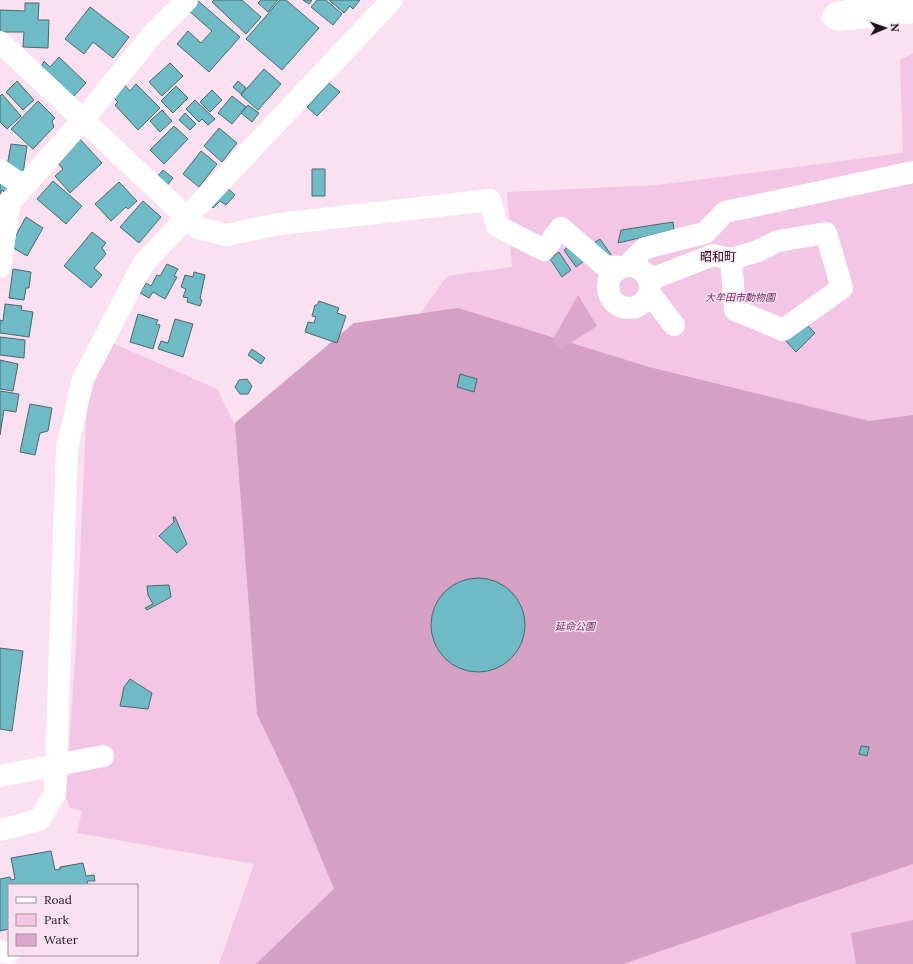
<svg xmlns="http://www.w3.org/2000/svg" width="913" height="964" font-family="Lora,'Noto Sans JP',serif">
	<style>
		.green { fill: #f2c6e4 }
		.forest { fill: #d4a0c3 }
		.water { fill: #dba7ca }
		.building { fill: #6ebac5; stroke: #4a696d }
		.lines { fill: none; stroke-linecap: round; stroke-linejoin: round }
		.minor { stroke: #fff; stroke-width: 22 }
		.labels { text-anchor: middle; stroke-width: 3; stroke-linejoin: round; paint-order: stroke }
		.park-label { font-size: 10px; font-style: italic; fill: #6e305e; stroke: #fae0f1 }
		.quarter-label { font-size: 12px; fill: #1e151b; stroke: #fae0f1 }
	</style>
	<rect width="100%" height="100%" fill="#fae0f1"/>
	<path class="green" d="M913 53V964H219L254 864 77 833 82 811 70 808 66 797 76 644 87 401 110 342 217 389 256 467 406 334 447 276 512 267 507 192 658 185 903 153 900 60Z"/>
	<path class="forest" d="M458 308 649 367 869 421 913 415V864L623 964H256L334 889 294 792 257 714 235 423 354 323Z"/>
	<path class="water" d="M578 295 597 326 561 349 552 341Z
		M913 920V964H856L851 933Z"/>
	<path class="building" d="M197 0 240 37 209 72 177 44 188 31 201 43 212 31 188 10Z
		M214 0H242L261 17 246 34 212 2Z
		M261 0H278L268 12 258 3Z
		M280 0H286L319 28 282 70 246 39Z
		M303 0H312L309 4Z
		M317 0H326L342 14 333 25 311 7Z
		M329 0H360L353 9 350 6 344 13Z
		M25 3H39L38 20H49L48 48 23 47 24 32H0V10L25 11Z
		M90 7 129 37 113 58 93 42 84 54 65 39Z
		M59 57 86 83 72 98 39 72 44 61 50 67Z
		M170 63 183 76 162 96 149 82Z
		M264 69 281 84 258 110 241 95Z
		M17 81 34 100 23 110 6 92Z
		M238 81 246 88 241 94 233 87Z
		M122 82 130 91 136 84 160 108 138 130 115 105 118 102 110 94Z
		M329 83 340 92 317 116 307 107Z
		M176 86 188 98 173 113 161 101Z
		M212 90 222 100 210 112 200 102Z
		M2 94 21 116 7 129 0 122V96Z
		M232 96 246 107 232 124 218 113Z
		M195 100 215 119 208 125 202 119 199 122 186 109Z
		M38 101 55 118 52 121 54 127 33 149 11 129Z
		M248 105 259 113 252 122 241 113Z
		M162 110 172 121 160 132 150 121Z
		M185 113 196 124 190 130 179 120Z
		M174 126 188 139 164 164 150 150Z
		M219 128 237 143 222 162 204 146Z
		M78 137 102 163 70 193 55 176 63 169 54 159Z
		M11 144 27 146 23 174 6 172Z
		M201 151 217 164 199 187 183 174Z
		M312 169H325V196H312Z
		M163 170 173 178 161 193 150 185Z
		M0 178 12 185 7 195 2 190 0 194Z
		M53 181 82 206 66 224 37 199Z
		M119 182 137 201 128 209 126 207 111 221 95 204Z
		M222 183 235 195 226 205 220 201 213 208 206 201Z
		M143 201 161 217 139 243 120 227Z
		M26 217 43 228 27 256 10 246Z
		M673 222 674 230 618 243 621 230Z
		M92 232 106 243 102 248 106 254 94 268 102 275 91 288 64 266Z
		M600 239 612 256 604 261 592 244Z
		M572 244 584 261 576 267 564 250Z
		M559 252 571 270 562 277 550 259Z
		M167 264 178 269 174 276 177 277 165 299 153 292 149 298 140 293 146 283 151 286 157 275 160 276Z
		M13 269 31 272 29 288H26L24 300 9 298Z
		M194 272 205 275 200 299 202 300 200 306 187 302 188 298 183 297 186 289 181 287 185 275 193 277Z
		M319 301 339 308 337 313 346 316 337 343 305 332 308 322 314 323 316 317 312 316 315 305H317Z
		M5 304 22 306 21 310 33 312 29 337 0 333V320L3 321Z
		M138 314 158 320 156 324 160 325 153 349 130 342Z
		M175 319 193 324 183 357 158 349 161 341 168 343Z
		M803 321 815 333 796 352 785 340Z
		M0 337 25 340 24 358 0 355Z
		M252 349 265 358 261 364 248 355Z
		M0 360 18 364 13 391 0 389Z
		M460 374 477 379 474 392 457 387Z
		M247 379 252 386 248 394H240L235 387 239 380Z
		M0 391 19 394 16 412 4 410 0 435Z
		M30 404 52 408 48 431 40 433 35 455 20 452Z
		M173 517H175L187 544 177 553 159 536 174 522Z
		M431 625a47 47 0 1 1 94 0a47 47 0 1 1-94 0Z
		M169 585 171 597 147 610 145 608 153 604 148 595 147 586Z
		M0 648 23 651 12 731 0 729Z
		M130 679 152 693 148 709 120 706 124 687Z
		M861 746 869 747 867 756 859 754Z
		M51 851 55 870 60 869V867L83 863 86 876 94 875 95 881H87L88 885H9V929L0 931V879L10 877 11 880 15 879 11 858Z"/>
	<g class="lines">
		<path class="minor" d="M913 0 836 13 833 17 840 20 913 12
			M0 42 198 228 226 235 279 224 490 200 497 226 544 250 561 228 605 266 622 267
			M0 170 23 186
			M608 287a21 21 0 1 1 42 0a21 21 0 1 1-42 0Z
			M627 266 645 248 705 233 725 212 913 172
			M0 267 10 202 83 120 152 35 187 0
			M649 280 713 255 731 259 758 251 778 241 826 233 842 288 783 330 735 310 731 259
			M650 294 674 325
			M0 776 103 756
			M0 830 39 820 55 794 67 449 83 379 143 264 392 0
			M0 951 9 953"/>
	</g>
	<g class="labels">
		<g class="park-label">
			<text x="740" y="301">大牟田市動物園</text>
			<text x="575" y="630">延命公園</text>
		</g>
		<g class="quarter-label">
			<text x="718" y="261">昭和町</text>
		</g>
	</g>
	<rect x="8" y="884" width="130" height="72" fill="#fae0f1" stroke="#a28f9b"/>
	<rect x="16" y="897" width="20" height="6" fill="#ffffff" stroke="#a28f9b"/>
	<text x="44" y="904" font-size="12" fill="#1e151b">Road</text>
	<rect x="16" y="914" width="20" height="12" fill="#f2c6e4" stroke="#a28f9b"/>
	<text x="44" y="924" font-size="12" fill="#1e151b">Park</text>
	<rect x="16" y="934" width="20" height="12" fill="#dba7ca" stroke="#a28f9b"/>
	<text x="44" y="944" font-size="12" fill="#1e151b">Water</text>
	<g transform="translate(885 28) rotate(88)" stroke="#fae0f1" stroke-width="3" paint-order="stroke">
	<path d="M0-3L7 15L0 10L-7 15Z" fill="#1e151b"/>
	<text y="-6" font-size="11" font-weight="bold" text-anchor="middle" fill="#1e151b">N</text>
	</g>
</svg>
